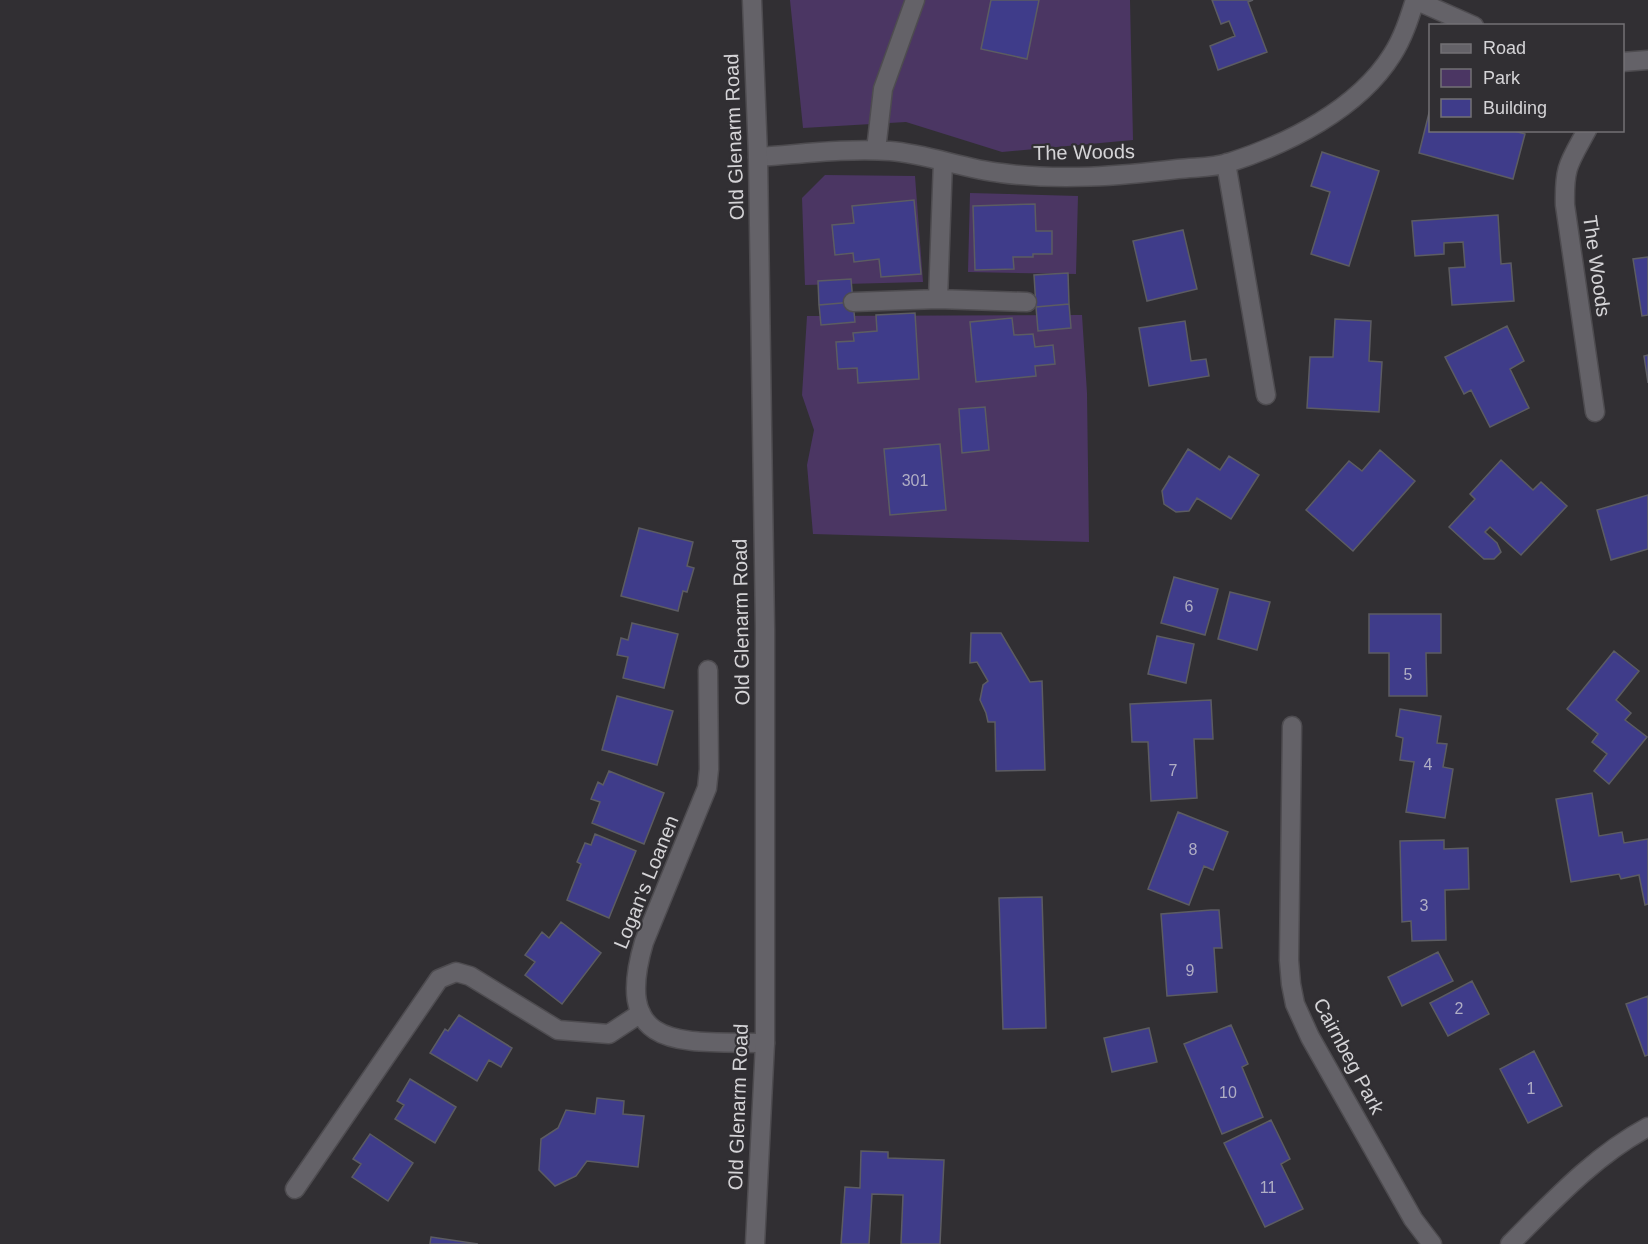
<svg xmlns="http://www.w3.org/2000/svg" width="1648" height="1244" font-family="Helvetica,sans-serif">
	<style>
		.green { fill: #4b3663 }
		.building { fill: #3f3c8a; stroke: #5c5c62; stroke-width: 1.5 }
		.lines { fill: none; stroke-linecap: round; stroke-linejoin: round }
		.minor-casing { stroke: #4e4c50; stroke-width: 21 }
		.tertiary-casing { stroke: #4e4c50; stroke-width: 21 }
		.minor { stroke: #646268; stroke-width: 18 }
		.tertiary { stroke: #646268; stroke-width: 18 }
		.labels { text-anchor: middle; stroke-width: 4.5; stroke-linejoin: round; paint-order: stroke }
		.number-label { font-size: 16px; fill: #b0aec4 }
		.street-label { font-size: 20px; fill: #d5d4d7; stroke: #312f33 }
	</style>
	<rect width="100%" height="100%" fill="#312f33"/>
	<path class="green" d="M790 0H1130L1133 140 1002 152 906 122 803 128Z
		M825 175 915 176 923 282 805 285 802 198Z
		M970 193 1078 196 1076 274 968 272Z
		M1082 315 1087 393 1089 542 813 534 807 465 814 430 802 395 807 316Z"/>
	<path class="building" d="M991 0H1039L1027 59 981 49Z
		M1212 0H1253L1248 2 1267 52 1218 70 1210 46 1235 36 1229 21 1221 24Z
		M1430 109V130H1511L1525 134 1513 179 1419 153Z
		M1322 152 1379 171 1349 266 1311 254 1330 192 1311 186Z
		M914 200 921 274 881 277 879 259 854 262 853 253 835 255 832 225 854 223 852 206Z
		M1035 204 1036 231H1052V254H1033V257H1013L1014 269 975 270 973 206Z
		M1498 215 1501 264 1511 263 1514 301 1452 305 1449 268 1465 267 1463 242 1444 243V254L1415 256 1412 221Z
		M1183 230 1197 289 1147 301 1133 241Z
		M1648 257V315L1642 316 1633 259Z
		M1068 273 1069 304 1036 307 1034 275Z
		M851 279 853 302 819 305 818 281Z
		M853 302 855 322 821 325 819 305Z
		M1069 304 1071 328 1038 331 1036 307Z
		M915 313 919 379 858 383 857 368 838 369 836 342 854 341 853 333 877 331 876 315Z
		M1012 318 1014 335 1033 334 1035 347 1053 345 1055 364 1035 366 1036 376 976 382 970 322Z
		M1335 319 1371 321 1369 361 1382 362 1379 412 1307 408 1310 357H1333Z
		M1185 321 1191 361 1206 359 1209 376 1149 386 1139 328Z
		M1507 326 1524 361 1510 369 1529 408 1490 427 1471 390 1464 394 1445 357Z
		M1648 355V383L1644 356Z
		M985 407 989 450 962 453 959 409Z
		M940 444 946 510 890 515 884 449Z
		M1188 449 1220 470 1229 456 1259 475 1231 519 1197 498 1189 511 1176 512 1164 504 1162 491Z
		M1380 450 1415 481 1353 551 1306 510 1349 461 1362 471Z
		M1501 460 1533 490 1541 482 1567 506 1521 555 1490 527 1485 532 1497 543 1501 552 1494 559H1484L1449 527 1475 499 1470 494Z
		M1648 495V549L1611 560 1597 510Z
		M639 528 693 542 687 566 694 568 687 592 683 591 678 611 621 596Z
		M1174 577 1218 589 1205 635 1161 623Z
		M1230 592 1270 602 1257 650 1218 639Z
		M1369 614H1441V653H1426L1427 696H1389V653H1369Z
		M632 623 678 634 664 688 623 678 628 657 617 655 621 638 628 640Z
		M971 633H1001L1030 682 1042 681 1045 770 996 771 995 722H988L986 713 980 700 983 685 988 681 977 662 970 663Z
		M1157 636 1194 644 1186 683 1148 674Z
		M1614 651 1639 671 1616 700 1631 713 1625 720 1647 737 1609 784 1594 771 1607 754 1592 742 1598 734 1567 709Z
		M617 696 673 711 657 765 602 750Z
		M1211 700 1213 739H1194L1197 798 1151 801 1148 742H1132L1130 704Z
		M1400 709 1441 716 1437 743 1447 744 1443 767 1453 769 1445 818 1406 812 1414 762 1400 760 1403 738 1396 736Z
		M609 771 664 793 644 844 592 823 600 802 591 799 598 782 603 785Z
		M1592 793 1599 836 1622 832 1624 843 1648 839V904L1645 905 1639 875 1621 879 1619 874 1571 882 1556 799Z
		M1178 812 1228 832 1213 870 1204 866 1189 905 1148 889Z
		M595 834 636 851 609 918 567 900 581 864 577 862 585 843 591 845Z
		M1444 840V849L1468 848 1469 889 1445 890 1446 940 1412 941 1411 921 1402 922 1400 841Z
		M1042 897 1046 1028 1003 1029 999 898Z
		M1211 910H1219L1222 948H1214L1217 992 1167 996 1161 914Z
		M561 922 601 953 562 1004 525 975 535 962 525 955 542 932 549 938Z
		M1438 952 1453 981 1402 1006 1388 977Z
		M1472 981 1489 1014 1448 1036 1430 1003Z
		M1648 996V1055L1645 1056 1626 1004Z
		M459 1015 512 1048 501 1067 489 1060 477 1081 430 1053 445 1029 448 1031Z
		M1231 1025 1248 1064 1242 1067 1263 1117 1222 1134 1184 1044Z
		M1149 1028 1157 1062 1112 1072 1104 1038Z
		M1534 1051 1562 1106 1528 1123 1500 1069Z
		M410 1079 456 1107 435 1143 395 1119 404 1105 397 1101Z
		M597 1098 624 1101 623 1114 644 1116 638 1167 587 1161 576 1176 555 1186 539 1170 541 1139 558 1128 566 1110 595 1114Z
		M1271 1120 1290 1159 1281 1164 1303 1209 1265 1227 1224 1143Z
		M370 1134 413 1163 388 1201 352 1177 361 1164 353 1159Z
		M861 1151 888 1152V1158L944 1160 940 1244H901L903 1195 872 1194 869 1244H841L845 1187 860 1188Z
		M431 1237 478 1244H430Z"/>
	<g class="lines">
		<defs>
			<path id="minor" d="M1415 0 1474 26
				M1622 62 1648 60
				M1587 130C1569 163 1564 166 1565 205L1595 412
				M876 150 883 89 915 0
				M758 157C802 154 846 148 890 151 928 154 964 169 1001 173 1060 181 1120 176 1178 169 1194 167 1213 168 1228 163 1288 144 1358 109 1392 55 1403 38 1409 19 1415 0
				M1226 163 1266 395
				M938 299 943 161
				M853 302 938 299 1027 302
				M708 670 709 769 707 788 644 942C611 1054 685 1041 765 1043
				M1292 726 1289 960 1291 984 1295 1004 1310 1037 1413 1219 1432 1244
				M295 1189 439 979 456 972 470 976 558 1030 609 1034 641 1013
				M1510 1244C1553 1201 1594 1156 1648 1127"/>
			<path id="tertiary" d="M752 0 758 157 765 629V1043L755 1244"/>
		</defs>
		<use href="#minor" class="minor-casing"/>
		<use href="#tertiary" class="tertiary-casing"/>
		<use href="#minor" class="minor"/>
		<use href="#tertiary" class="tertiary"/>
	</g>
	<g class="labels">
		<g class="number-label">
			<text x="915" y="486">301</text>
			<text x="1189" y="612">6</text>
			<text x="1408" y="680">5</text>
			<text x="1428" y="770">4</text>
			<text x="1173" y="776">7</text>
			<text x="1193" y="855">8</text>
			<text x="1424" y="911">3</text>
			<text x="1190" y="976">9</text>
			<text x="1459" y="1014">2</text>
			<text x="1531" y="1094">1</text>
			<text x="1228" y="1098">10</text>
			<text x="1268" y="1193">11</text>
		</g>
		<g class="street-label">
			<text transform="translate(734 137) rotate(-92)" y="7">Old Glenarm Road</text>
			<text transform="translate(1084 152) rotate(-1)" y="7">The Woods</text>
			<text transform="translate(1597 266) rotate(82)" y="7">The Woods</text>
			<text transform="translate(741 622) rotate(-91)" y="7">Old Glenarm Road</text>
			<text transform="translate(646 882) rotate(-68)" y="7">Logan's Loanen</text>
			<text transform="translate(1349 1056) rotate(62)" y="7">Cairnbeg Park</text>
			<text transform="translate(738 1107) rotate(-88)" y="7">Old Glenarm Road</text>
		</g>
	</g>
	<rect x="1429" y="24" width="195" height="108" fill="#312f33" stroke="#737175" stroke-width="1.5"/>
	<rect x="1441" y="44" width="30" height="9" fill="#646268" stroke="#737175" stroke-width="1.5"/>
	<text x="1483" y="54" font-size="18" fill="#d5d4d7">Road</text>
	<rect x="1441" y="69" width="30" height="18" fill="#4b3663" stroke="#737175" stroke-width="1.5"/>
	<text x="1483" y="84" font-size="18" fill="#d5d4d7">Park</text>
	<rect x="1441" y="99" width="30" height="18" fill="#3f3c8a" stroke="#737175" stroke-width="1.5"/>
	<text x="1483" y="114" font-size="18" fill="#d5d4d7">Building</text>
</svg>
